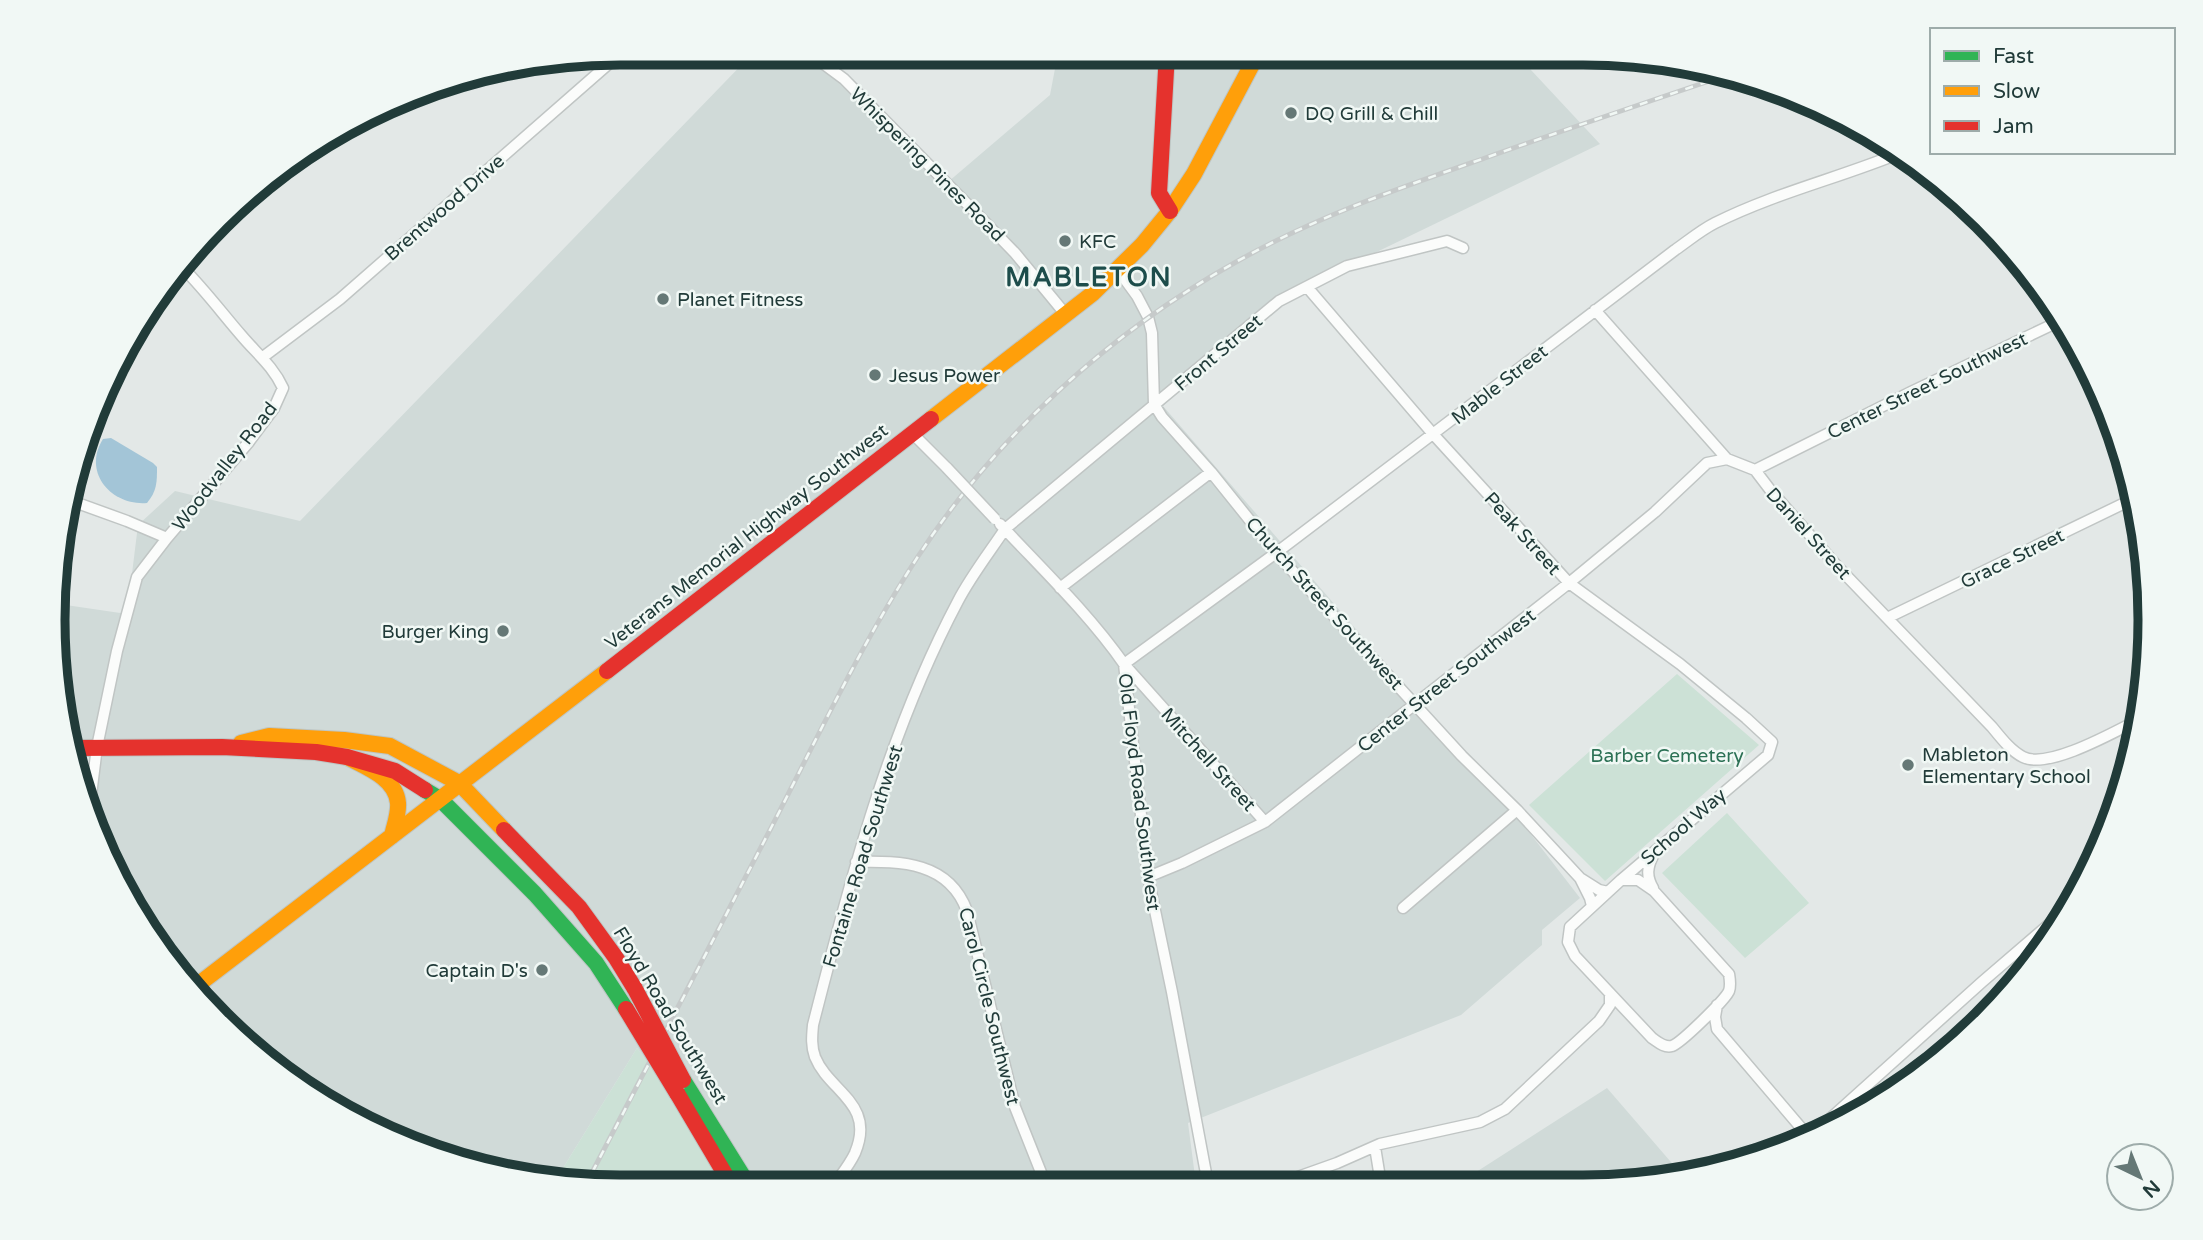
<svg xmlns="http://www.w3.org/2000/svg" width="2203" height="1240" font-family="'Varela Round',sans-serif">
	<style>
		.built { fill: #d0dad8 }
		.green { fill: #cce1d6 }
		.water { fill: #a3c5d7 }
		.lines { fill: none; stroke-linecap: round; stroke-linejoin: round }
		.street-casing { stroke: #c0c5c4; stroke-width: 13 }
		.fast-casing { stroke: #bec6c4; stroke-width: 18 }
		.slow-casing { stroke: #bec6c4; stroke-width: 18 }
		.jam-casing { stroke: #bec6c4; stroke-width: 18 }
		.street { stroke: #fbfcfb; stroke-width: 10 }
		.fast { stroke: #30b455; stroke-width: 16 }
		.slow { stroke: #ff9f0a; stroke-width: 16 }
		.jam { stroke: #e5322d; stroke-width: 16 }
		.rail-casing { stroke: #c6caca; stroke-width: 5 }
		.rail { stroke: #f1f8f5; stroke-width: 2.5; stroke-dasharray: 8; stroke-linecap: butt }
		.street-bridge-casing { stroke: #c0c5c4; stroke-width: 13; stroke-linecap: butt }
		.jam-bridge-casing { stroke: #bec6c4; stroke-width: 18; stroke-linecap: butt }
		.street-bridge { stroke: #fbfcfb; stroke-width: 10 }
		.jam-bridge { stroke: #e5322d; stroke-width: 16 }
		.poi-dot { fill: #657876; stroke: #f1f8f5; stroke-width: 2.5 }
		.labels { text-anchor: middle; stroke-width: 5; stroke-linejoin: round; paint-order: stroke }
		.poi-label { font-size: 19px; fill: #213b39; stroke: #f1f8f5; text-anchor: start }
		.street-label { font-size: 19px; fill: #213b39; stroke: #f1f8f5 }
		.park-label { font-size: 19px; fill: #2c7155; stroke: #f1f8f5 }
		.district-label { font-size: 26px; font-weight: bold; letter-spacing: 2px; fill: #1d4d4b; stroke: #f1f8f5 }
		.rim { fill: none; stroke: #213b39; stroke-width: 9 }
	</style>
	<rect width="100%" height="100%" fill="#e3e8e7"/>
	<path class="built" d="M753 53H796L839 76 948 182 1050 95 1058 53 1516 54 1600 144 1294 292 1245 330 1163 406 1509 806 1580 898 1542 930V945L1461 1015 1188 1123 1196 1184 730 1186 637 1048 555 1181 438 1158 336 1111 193 994 96 837 88 805 105 749 75 747 54 657 59 604 127 614 138 525 175 491 300 521Z
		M1607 1088 1683 1176 1657 1183H1459Z"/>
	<path class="green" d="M1677 674 1759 745 1605 881 1529 805Z
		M1727 813 1809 903 1745 958 1662 873Z
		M637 1048 673 1096 730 1186H583L555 1181Z"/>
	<path class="water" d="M111 438 153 463 157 467C157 482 157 491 147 503 111 506 82 472 103 439Z"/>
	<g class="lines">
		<defs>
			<path id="street" d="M809 53 844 79 981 218 1015 253 1067 316
				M1118 270 1137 296 1148 317 1152 333 1154 404 1162 417 1211 472 1276 553 1462 756 1517 810 1580 878 1590 898 1592 906
				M1307 287 1433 434 1569 583 1680 664 1746 718 1772 742 1768 755 1621 880
				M1595 310 1727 459 1755 470 1771 491 1838 567 1992 727C2001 738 2011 751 2023 757 2048 770 2116 731 2140 719
				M263 357 340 299 621 53
				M913 434 947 468
				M1755 470 1911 392 2062 320
				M69 500 127 521 167 538
				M1000 524C1043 570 1088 613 1124 664L1148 877 1172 992 1208 1184
				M1060 588 1211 472
				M1887 618 2135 498
				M89 811 97 747 117 651 137 577 167 538 248 443 274 408 283 388C273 366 256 353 241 335 222 313 204 289 183 268
				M1265 822 1124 664 1276 553 1675 250C1688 241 1701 230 1715 223 1775 193 1839 178 1900 153
				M856 862C902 861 949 862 967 911L1015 1107 1046 1185
				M1148 877 1182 863 1265 822 1569 583 1655 512 1707 463 1727 459
				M1580 878 1599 890 1608 892
				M1621 880H1638L1654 891 1729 974C1730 980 1731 985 1729 991 1725 1000 1681 1043 1672 1046 1664 1048 1658 1042 1652 1038L1575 956 1568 942 1570 927Z
				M1653 888C1646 876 1647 867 1654 854
				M1403 908 1517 810
				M1717 1005 1715 1017 1717 1029 1808 1136
				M1813 1134 1982 982 2075 902
				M1375 1147 1381 1184
				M1278 1184 1337 1163 1380 1144 1480 1122 1505 1109 1599 1021 1610 1005V994
				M834 1185C841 1175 850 1164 855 1153 876 1103 829 1092 815 1057 811 1046 812 1036 813 1025 850 880 888 733 958 601 971 576 989 553 1005 529L1279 301 1347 266 1447 241 1463 248"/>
			<path id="fast" d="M425 790 440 799 535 894 596 963 626 1009
				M683 1080 749 1186"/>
			<path id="slow" d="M931 419 1092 294 1142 245 1169 212 1194 174 1258 53
				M241 743 269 736 344 740 390 746 459 783 504 830
				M347 757C366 767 396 778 398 803 399 814 394 826 392 836
				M191 990 607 671"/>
			<path id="jam" d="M1167 53 1159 193 1170 211
				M607 671 931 419
				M75 748 222 747 316 752 347 757 395 771 425 790
				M504 830 579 907 616 958 635 989
				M677 1093 732 1186"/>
		</defs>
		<use href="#street" class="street-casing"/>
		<use href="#fast" class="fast-casing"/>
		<use href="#slow" class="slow-casing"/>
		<use href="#jam" class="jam-casing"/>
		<use href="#street" class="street"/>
		<use href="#fast" class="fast"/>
		<use href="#slow" class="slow"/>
		<use href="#jam" class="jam"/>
		<defs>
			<path id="rail" d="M585 1186C648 1066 710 946 772 826 818 736 862 643 917 558 996 436 1109 333 1236 262 1315 217 1400 188 1485 158 1567 129 1650 101 1733 73"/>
		</defs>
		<use href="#rail" class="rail-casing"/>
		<use href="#rail" class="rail"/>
		<defs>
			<path id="street-bridge" d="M947 468 995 519"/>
			<path id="jam-bridge" d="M635 989 683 1080
				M626 1009 677 1093"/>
		</defs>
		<use href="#street-bridge" class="street-bridge-casing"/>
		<use href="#jam-bridge" class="jam-bridge-casing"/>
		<use href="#street-bridge" class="street-bridge"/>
		<use href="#jam-bridge" class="jam-bridge"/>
	</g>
	<g class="poi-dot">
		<circle cx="1291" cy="113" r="7"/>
		<circle cx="1065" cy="241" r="7"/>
		<circle cx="663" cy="299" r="7"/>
		<circle cx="875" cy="375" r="7"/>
		<circle cx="503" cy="631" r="7"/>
		<circle cx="1908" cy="765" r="7"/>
		<circle cx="542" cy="970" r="7"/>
	</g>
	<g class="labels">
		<g class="poi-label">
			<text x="1305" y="120">DQ Grill &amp; Chill</text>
			<text x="1079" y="248">KFC</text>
			<text x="677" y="306">Planet Fitness</text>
			<text x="889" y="382">Jesus Power</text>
			<text x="489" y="638" text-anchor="end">Burger King</text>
			<text x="1922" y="761">Mableton<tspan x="1922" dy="22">Elementary School</tspan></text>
			<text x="528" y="977" text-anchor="end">Captain D's</text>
		</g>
		<g class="street-label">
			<text transform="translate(928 164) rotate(45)" y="7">Whispering Pines Road</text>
			<text transform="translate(444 207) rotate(-41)" y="7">Brentwood Drive</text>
			<text transform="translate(1218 352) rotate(-40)" y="7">Front Street</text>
			<text transform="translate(1499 384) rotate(-38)" y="7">Mable Street</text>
			<text transform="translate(1927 385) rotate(-26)" y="7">Center Street Southwest</text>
			<text transform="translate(224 466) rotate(-52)" y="7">Woodvalley Road</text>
			<text transform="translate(1523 533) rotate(48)" y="7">Peak Street</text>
			<text transform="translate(1809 533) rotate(48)" y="7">Daniel Street</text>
			<text transform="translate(746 536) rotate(-38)" y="7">Veterans Memorial Highway Southwest</text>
			<text transform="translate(2012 558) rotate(-26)" y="7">Grace Street</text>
			<text transform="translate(1325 603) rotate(48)" y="7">Church Street Southwest</text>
			<text transform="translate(1446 680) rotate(-38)" y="7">Center Street Southwest</text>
			<text transform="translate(1209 759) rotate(48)" y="7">Mitchell Street</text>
			<text transform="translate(1140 792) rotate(83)" y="7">Old Floyd Road Southwest</text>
			<text transform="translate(1683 826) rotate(-41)" y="7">School Way</text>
			<text transform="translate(862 856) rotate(-73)" y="7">Fontaine Road Southwest</text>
			<text transform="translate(990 1006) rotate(76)" y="7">Carol Circle Southwest</text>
			<text transform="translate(671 1015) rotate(59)" y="7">Floyd Road Southwest</text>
		</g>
		<g class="park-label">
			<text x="1667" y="762">Barber Cemetery</text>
		</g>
		<g class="district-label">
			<text x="1089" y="286">MABLETON</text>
		</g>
	</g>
	<path d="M0 0H2203V1240H0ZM620 65H1583A555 555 0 0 1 2138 620V620A555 555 0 0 1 1583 1175H620A555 555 0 0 1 65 620V620A555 555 0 0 1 620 65Z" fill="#f1f8f5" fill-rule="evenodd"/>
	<path class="rim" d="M620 65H1583A555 555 0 0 1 2138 620V620A555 555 0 0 1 1583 1175H620A555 555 0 0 1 65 620V620A555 555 0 0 1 620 65Z"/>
	<rect x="1930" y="28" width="245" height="126" fill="#f1f8f5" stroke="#9eacaa" stroke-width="2"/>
	<rect x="1944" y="51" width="35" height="10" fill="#30b455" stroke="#9eacaa" stroke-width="2"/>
	<text x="1993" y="63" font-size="21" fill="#213b39">Fast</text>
	<rect x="1944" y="86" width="35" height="10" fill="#ff9f0a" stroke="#9eacaa" stroke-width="2"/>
	<text x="1993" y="98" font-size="21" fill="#213b39">Slow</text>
	<rect x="1944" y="121" width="35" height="10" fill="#e5322d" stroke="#9eacaa" stroke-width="2"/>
	<text x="1993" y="133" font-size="21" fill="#213b39">Jam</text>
	<g transform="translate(2140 1177) rotate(137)"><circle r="33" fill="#f1f8f5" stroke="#9eacaa" stroke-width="2"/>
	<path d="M0-5L12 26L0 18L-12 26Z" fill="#657876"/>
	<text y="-10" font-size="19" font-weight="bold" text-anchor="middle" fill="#213b39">N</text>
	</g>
</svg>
